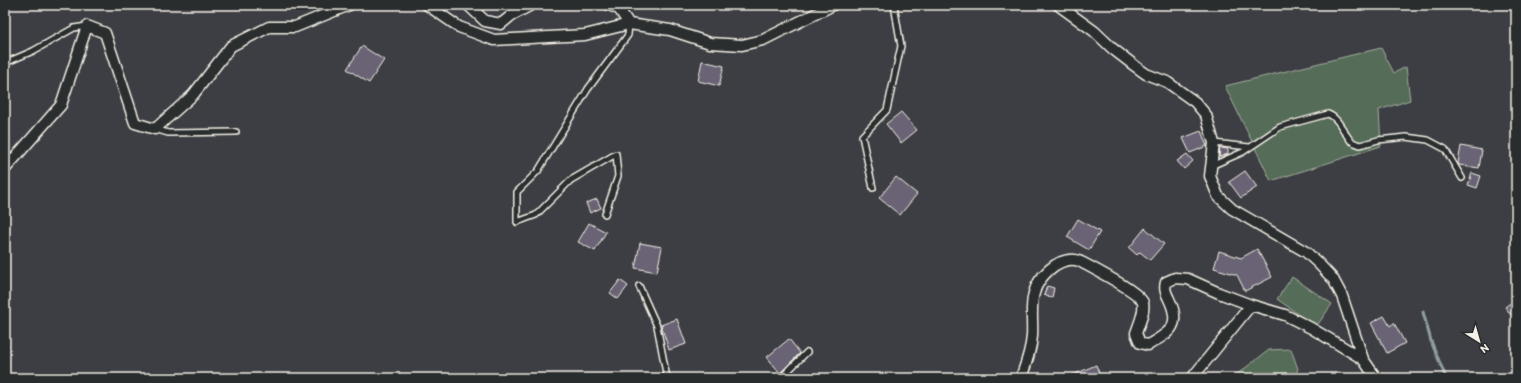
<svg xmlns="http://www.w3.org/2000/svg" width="1521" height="383" font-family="Itim,sans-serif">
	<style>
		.green { fill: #556c58; stroke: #a4aea0 }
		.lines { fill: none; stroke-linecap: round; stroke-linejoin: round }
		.stream { stroke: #909fa1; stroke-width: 3 }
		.building { fill: #6a6475; stroke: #f4f1e8 }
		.lane-casing { stroke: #f4f1e8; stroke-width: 8 }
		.street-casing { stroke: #f4f1e8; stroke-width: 13 }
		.lane { stroke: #2a2d2e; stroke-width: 5 }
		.street { stroke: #2a2d2e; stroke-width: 10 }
	</style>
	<rect width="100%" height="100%" fill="#3d3e43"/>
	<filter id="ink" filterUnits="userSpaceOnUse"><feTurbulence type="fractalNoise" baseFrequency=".025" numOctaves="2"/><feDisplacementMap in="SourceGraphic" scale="8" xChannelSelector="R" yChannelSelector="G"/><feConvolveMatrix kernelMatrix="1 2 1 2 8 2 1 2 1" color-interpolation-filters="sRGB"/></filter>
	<g filter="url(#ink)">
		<path class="green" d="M1381 48 1394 73 1406 67 1410 100 1379 110 1381 146 1271 181 1225 86Z
			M1292 277 1332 304 1316 327 1277 299Z
			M1291 349 1298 369 1294 378H1232L1269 350Z"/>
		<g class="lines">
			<path class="stream" d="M1423 312 1431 341 1446 378"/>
		</g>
		<path class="building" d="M362 46 384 60 369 83 347 69Z
			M702 61 724 66 719 86 698 81Z
			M901 112 917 130 901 143 886 124Z
			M1201 131 1207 146 1190 153 1183 138Z
			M1461 146 1482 150 1479 168 1459 165 1458 163Z
			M1220 148 1228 149V154L1219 157Z
			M1187 154 1193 161 1184 169 1177 161Z
			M1245 171 1257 187 1241 198 1229 182Z
			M1472 173 1481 176 1477 188 1468 185Z
			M896 177 917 194 900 215 879 198Z
			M597 199 601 208 590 213 586 203Z
			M1078 219 1100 232 1089 250 1067 237Z
			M589 223 606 232 595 251 578 242Z
			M1145 228 1164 244 1150 260 1140 252 1137 255 1129 248Z
			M640 243 662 247 657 272 635 268Z
			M1257 249 1272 277 1245 291 1237 275 1214 268 1219 251 1241 258Z
			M620 280 628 286 618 299 610 293Z
			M1047 286 1054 288 1052 298 1044 295Z
			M1516 299V322L1505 307Z
			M1384 316 1390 326 1394 323 1405 343 1387 353 1371 323Z
			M677 319 686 344 669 350 661 325Z
			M789 339 800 353 780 373 767 357Z
			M1096 365 1101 378H1066Z"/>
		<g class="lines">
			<defs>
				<path id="lane" d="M5 63 33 51 74 28 87 26
					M155 129 168 133 236 132
					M1214 143 1249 147
					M1211 166 1243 152 1280 127 1328 114C1339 118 1343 132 1351 141 1354 143 1357 144 1360 145L1378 140 1406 137 1428 140 1445 149 1462 178
					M873 188 862 136 887 110 901 46 894 5
					M605 214 618 176 616 154 571 180 536 215 517 222V192L538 171 588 89 628 35 629 24
					M639 286 657 326 667 378
					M781 378 807 352"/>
				<path id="street" d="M427 5 459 27 494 40 585 35 629 24 670 30 710 43 742 45 763 40 833 5
					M468 5 485 21 501 24 512 15 531 5
					M609 5 619 9 629 24
					M1058 5 1094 31 1113 49 1135 66 1146 74 1167 82 1195 102 1206 115 1214 143 1210 176 1218 196 1232 209 1306 252 1319 264 1333 279 1342 296 1363 359 1374 375 1379 378
					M5 169 61 105 87 26 105 33 135 123 155 129 193 95 231 46 269 27H295L349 5
					M1021 378C1026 364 1031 351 1032 336 1033 322 1030 306 1034 293 1038 277 1057 258 1075 260 1077 260 1081 262 1083 263 1094 269 1141 293 1143 303 1145 312 1139 324 1136 333L1140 343 1148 345C1170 332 1182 326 1169 299 1166 293 1164 289 1166 282L1175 278 1188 279 1219 293 1251 305 1285 315 1311 328 1363 359
					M1192 378 1251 305"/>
			</defs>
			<use href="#lane" class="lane-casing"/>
			<use href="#street" class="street-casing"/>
			<use href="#lane" class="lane"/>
			<use href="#street" class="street"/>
		</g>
	</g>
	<rect width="1521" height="383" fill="none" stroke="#2a2d2e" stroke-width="20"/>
	<rect x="10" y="10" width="1501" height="363" fill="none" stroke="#f4f1e8" stroke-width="1.5" filter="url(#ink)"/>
	<g transform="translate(1479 341) rotate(143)" stroke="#2a2d2e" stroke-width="3" paint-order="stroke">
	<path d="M0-3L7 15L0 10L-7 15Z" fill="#f4f1e8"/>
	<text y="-6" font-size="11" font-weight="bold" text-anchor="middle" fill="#f4f1e8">N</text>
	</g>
</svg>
